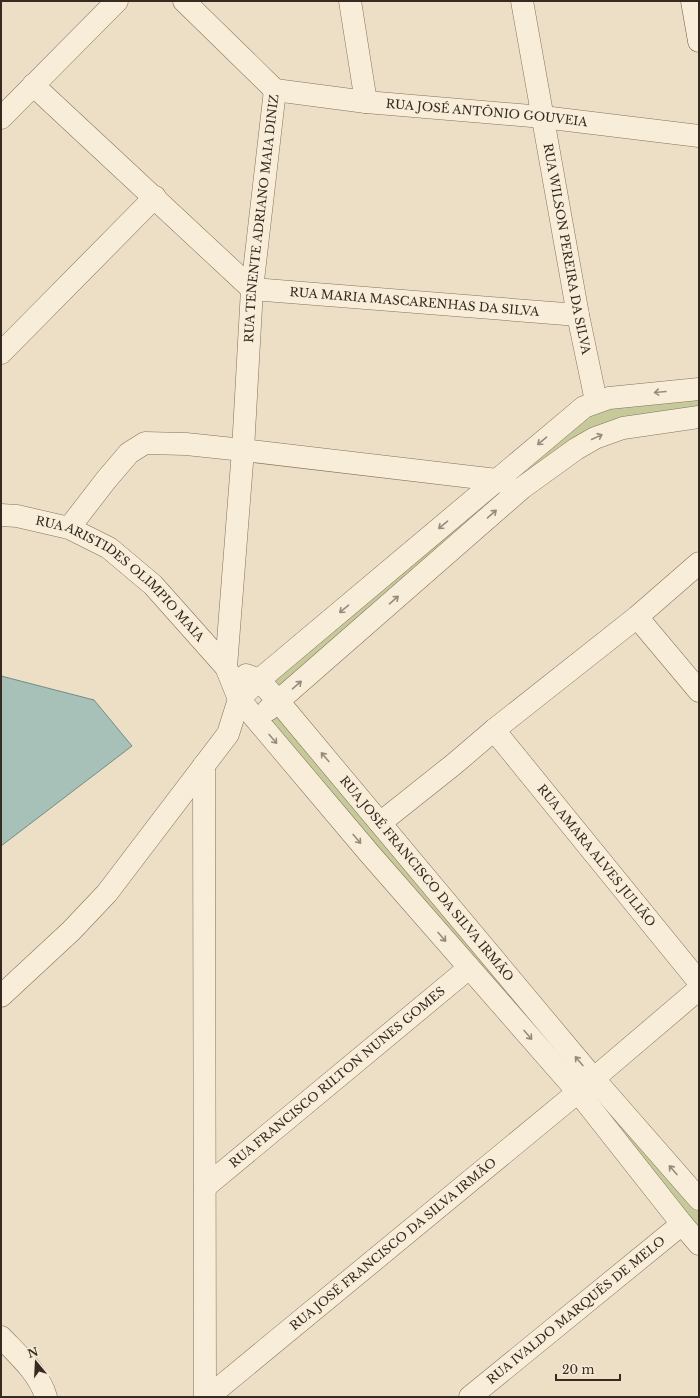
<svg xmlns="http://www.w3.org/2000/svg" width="700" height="1398" font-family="'Libre Baskerville',serif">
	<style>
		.green { fill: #c6ca9a }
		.water { fill: #a7c0b8; stroke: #6e8e85 }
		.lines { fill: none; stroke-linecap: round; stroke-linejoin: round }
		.street-casing { stroke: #86715c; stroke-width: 23 }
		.secondary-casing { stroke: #685340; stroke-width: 23 }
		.street { stroke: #f7edd9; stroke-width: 22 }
		.secondary { stroke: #f7edd9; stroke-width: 22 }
		.oneway { stroke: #978c7c }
		.labels { text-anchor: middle; stroke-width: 3.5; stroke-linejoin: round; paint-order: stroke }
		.street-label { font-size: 12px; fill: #372a20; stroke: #f4ead5 }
	</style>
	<rect width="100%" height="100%" fill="#ecdfc6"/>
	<path class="green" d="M699 393V412L617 424 280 694 267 681 584 413Z
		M278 706 699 1205V1230L261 721Z"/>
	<path class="water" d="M1 676 94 700 132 746 1 846Z"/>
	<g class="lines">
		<defs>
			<g id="street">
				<path d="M184 1 275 90"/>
				<path d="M350 1 366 102"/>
				<path id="s1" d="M522 1 578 315 596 401"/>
				<path d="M33 85 252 289"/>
				<path id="s2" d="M275 90 366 102 543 117 699 136"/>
				<path d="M1 118 117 1"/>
				<path id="s3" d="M252 289 578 315"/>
				<path d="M1 353 155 197"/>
				<path id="s4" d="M1 515 17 516 69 528 109 548 153 585 226 667 239 699 369 853 578 1092 682 1224 699 1244"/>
				<path d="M69 528 106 480 129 453 145 443 186 444 243 450 497 480 506 483"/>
				<path d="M637 617 699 691"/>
				<path id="s5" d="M226 667 243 450 252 289 275 90"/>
				<path id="s6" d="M246 675 259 680 278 701 594 1079 699 1199"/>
				<path d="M268 710 522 488 576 449 595 438 623 428 699 417"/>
				<path id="s7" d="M494 730 699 982"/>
				<path d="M204 765 205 1397"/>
				<path d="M380 823 453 765 494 730 637 617 699 563"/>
				<path d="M1 996 71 931 107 893 228 734 239 699 259 680 584 407 609 398 699 389"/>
				<path id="s8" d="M205 1187 469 968"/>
				<path d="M1 1337C18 1355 39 1373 46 1397"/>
				<path id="s9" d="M208 1397 578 1092 699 989"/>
				<path id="s10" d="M470 1397 682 1224"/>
			</g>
			<path id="secondary" d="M692 1 699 41"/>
		</defs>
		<use href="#street" class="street-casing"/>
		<use href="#secondary" class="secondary-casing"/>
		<use href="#street" class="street"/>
		<use href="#secondary" class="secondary"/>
	</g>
	<defs><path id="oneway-shaft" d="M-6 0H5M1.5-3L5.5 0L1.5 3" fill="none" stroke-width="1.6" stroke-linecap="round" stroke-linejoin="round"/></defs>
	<g class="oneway">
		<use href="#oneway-shaft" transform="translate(660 392) rotate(175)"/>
		<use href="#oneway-shaft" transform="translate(597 437) rotate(-25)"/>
		<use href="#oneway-shaft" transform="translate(542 441) rotate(140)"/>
		<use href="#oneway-shaft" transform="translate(492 514) rotate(-41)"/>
		<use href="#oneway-shaft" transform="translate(443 525) rotate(140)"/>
		<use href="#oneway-shaft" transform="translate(394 600) rotate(-41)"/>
		<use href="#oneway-shaft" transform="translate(344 609) rotate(140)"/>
		<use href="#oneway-shaft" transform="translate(297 685) rotate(-41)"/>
		<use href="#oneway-shaft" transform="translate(273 739) rotate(50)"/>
		<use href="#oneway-shaft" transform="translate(325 757) rotate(-130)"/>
		<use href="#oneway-shaft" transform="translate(357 839) rotate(50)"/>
		<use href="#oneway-shaft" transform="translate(442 937) rotate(49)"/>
		<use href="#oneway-shaft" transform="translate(528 1035) rotate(49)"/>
		<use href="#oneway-shaft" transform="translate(579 1061) rotate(-130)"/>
		<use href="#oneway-shaft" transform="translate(673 1170) rotate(-131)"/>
	</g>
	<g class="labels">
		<g class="street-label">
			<text dy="4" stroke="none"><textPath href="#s2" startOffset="213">RUA JOSÉ ANTÔNIO GOUVEIA</textPath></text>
			<text dy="4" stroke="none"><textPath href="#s5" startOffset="450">RUA TENENTE ADRIANO MAIA DINIZ</textPath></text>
			<text dy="4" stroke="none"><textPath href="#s1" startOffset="252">RUA WILSON PEREIRA DA SILVA</textPath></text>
			<text dy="4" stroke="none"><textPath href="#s3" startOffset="163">RUA MARIA MASCARENHAS DA SILVA</textPath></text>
			<text dy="4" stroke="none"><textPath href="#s4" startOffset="140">RUA ARISTIDES OLIMPIO MAIA</textPath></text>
			<text dy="4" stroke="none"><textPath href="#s7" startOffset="162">RUA AMARA ALVES JULIÃO</textPath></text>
			<text dy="4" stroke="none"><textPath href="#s6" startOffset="274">RUA JOSÉ FRANCISCO DA SILVA IRMÃO</textPath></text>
			<text dy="4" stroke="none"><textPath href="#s8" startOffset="172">RUA FRANCISCO RILTON NUNES GOMES</textPath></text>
			<text dy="4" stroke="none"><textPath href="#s9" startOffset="240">RUA JOSÉ FRANCISCO DA SILVA IRMÃO</textPath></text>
			<text dy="4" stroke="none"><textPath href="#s10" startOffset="137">RUA IVALDO MARQUÊS DE MELO</textPath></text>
		</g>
	</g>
	<rect width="700" height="1398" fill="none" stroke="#372a20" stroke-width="4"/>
	<g transform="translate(36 1362) rotate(342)" stroke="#f4ead5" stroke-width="3" paint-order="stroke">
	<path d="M0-3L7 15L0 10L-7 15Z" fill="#372a20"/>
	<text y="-6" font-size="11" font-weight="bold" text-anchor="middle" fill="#372a20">N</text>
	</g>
	<path d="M556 1374v6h64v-6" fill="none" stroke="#372a20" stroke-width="2"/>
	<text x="562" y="1374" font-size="12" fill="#372a20" stroke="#f4ead5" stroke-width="3" paint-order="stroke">20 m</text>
</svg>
